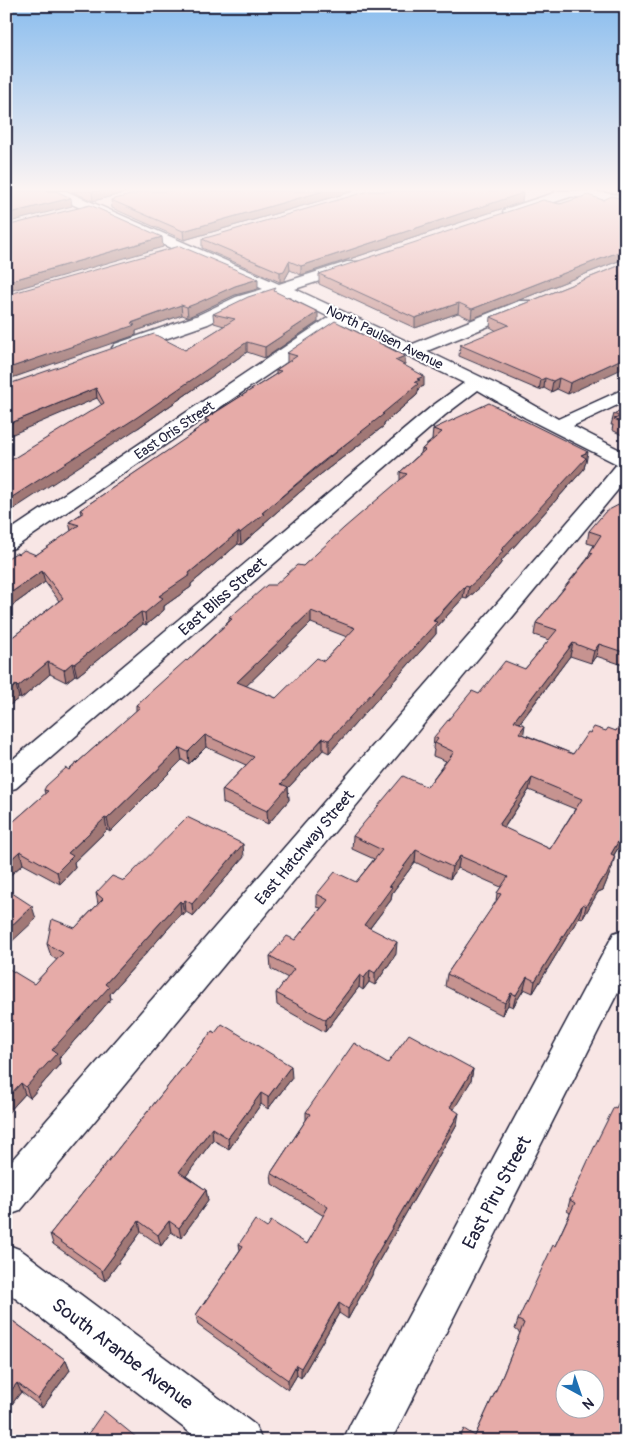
<svg xmlns="http://www.w3.org/2000/svg" width="632" height="1447" font-family="Pangolin,sans-serif">
	<style>
		.lines { fill: none; stroke-linecap: round; stroke-linejoin: round }
		.minor-casing { stroke: #22223b; stroke-width: 3 }
		.major-casing { stroke: #22223b; stroke-width: 3 }
		.minor { fill: #fff; fill-rule: evenodd }
		.major { fill: #fff; fill-rule: evenodd }
		.wall { fill: #c69390; stroke: #22223b; fill-rule: evenodd }
		.shaded-wall { fill: #a17876; stroke: #22223b }
		.building { fill: #e6aba8; stroke: #22223b; fill-rule: evenodd }
		.labels { text-anchor: middle; stroke-width: 4; stroke-linejoin: round; paint-order: stroke }
		.far-street-label { font-size: 14px; fill: #22223b; stroke: #fff }
		.street-label { font-size: 16px; fill: #22223b; stroke: #fff }
		.near-street-label { font-size: 19px; fill: #22223b; stroke: #fff }
	</style>
	<rect width="100%" height="100%" fill="#f8e6e5"/>
	<filter id="ink" filterUnits="userSpaceOnUse"><feTurbulence type="fractalNoise" baseFrequency=".02" numOctaves="2"/><feDisplacementMap in="SourceGraphic" scale="10" xChannelSelector="R" yChannelSelector="G"/><feConvolveMatrix kernelMatrix="1 2 1 2 8 2 1 2 1" color-interpolation-filters="sRGB"/></filter>
	<g filter="url(#ink)">
		<g class="lines">
			<defs>
				<path id="minor" d="M47 191H66L279 284 347 262H359L361 265 359 268 295 289 413 344 519 301H531L533 305 531 309 427 351 508 390 558 419 626 388V401L573 426 626 453V480L20 1211 6 1216V1167L594 492 617 464 526 418 478 390 445 415 16 788 6 791V765L431 407 464 383 342 324 14 548 6 550V533L329 317 289 297 278 295 248 305 208 324 127 352 121 353 115 352 112 348 115 344 196 316 236 297 263 289 49 194Z
					M560 191H581L579 194 515 215H505L503 212 505 209Z
					M626 929V976L391 1441H343L350 1425 614 933Z
					M6 1244 21 1250 255 1425 262 1441H201L6 1291Z"/>
				<path id="major" d="M554 191H591L626 196V204L561 195Z"/>
			</defs>
			<use href="#minor" class="minor-casing"/>
			<use href="#major" class="major-casing"/>
			<use href="#minor" class="minor"/>
			<use href="#major" class="major"/>
		</g>
		<path class="wall" d="M71 191H132L93 201Z
			M354 191 184 240 112 208 111 200Z
			M603 200H626V258L471 319 458 313 415 328 319 284V274L560 204Z
			M522 202 301 275 290 270 284 281 280 282 202 248V239Z
			M626 263 568 394 557 389 551 392 544 388 539 390 459 356 460 345 497 331 490 327 491 317Z
			M258 289 235 295 195 314 188 317 182 315 136 331V335L6 295Z
			M276 292 318 322 265 358 247 352 138 428 101 404 97 398 6 385 185 350 224 326 214 323 213 314Z
			M287 353 405 366 424 386 419 388 417 395 384 423V426L321 474 264 523V525L241 545 238 544 191 584V587L164 606V610L146 625 143 624 77 676 75 675 66 682 50 674 21 699 19 698 10 705 6 703V642L59 601 45 582 6 610V559L19 554 36 555 71 531 69 522 81 514 80 510 193 434V432L206 423 205 419 276 374V370L287 363Z
			M626 407V437L612 430 613 425H611L614 414Z
			M433 429 586 463 585 464 584 469 502 560 501 563 486 582 467 599 463 598 436 628V634L329 753 323 750 288 788 289 800 268 824 223 803 222 790 246 765 206 747 189 764 182 760 110 832 107 830 74 862 75 868 60 884 23 864 6 879V828L45 794 44 790 69 770 136 711V705L187 661 229 621V618L303 566 400 481V472L421 453 422 449 432 440ZM311 623 347 637 324 661 276 698 246 686Z
			M626 501V666L596 656 591 663 570 656 520 723 523 734 573 754 590 733 616 731 626 714V835L614 855 612 868 603 890 598 892 583 918 579 917 533 993 524 989 513 1007 508 1005 502 1015 445 986 447 974 496 902 497 893 501 887 458 868 450 879 415 862 392 893 391 900 370 928 396 954 375 985 369 982 363 990 359 987 325 1032 277 1005 276 993 288 978 271 969 270 956 295 940 321 908 317 907V894L356 882 374 859 352 849 353 836 427 787 446 761 433 756 434 750 433 749 434 737 479 694 525 669 549 640 534 635 536 623 588 558 590 552 594 545 587 543 589 531ZM529 790 575 809 550 849 504 828Z
			M244 857 193 916 186 912 184 915 181 914 110 994 111 999 59 1058 60 1064 30 1098 25 1094 6 1115 34 984 57 960 51 956 47 944 75 928 98 904 96 893 124 881Z
			M212 1031 292 1078 268 1109 261 1104 229 1149 213 1140 186 1176 206 1190 208 1201 181 1238 171 1232 161 1246 141 1232 105 1281 53 1244 50 1234Z
			M626 1062V1078L621 1075Z
			M388 1063 473 1069 471 1081 453 1109 457 1124 373 1271 372 1275 348 1319 339 1313 301 1378 297 1375 288 1390 198 1325 196 1315 240 1250 239 1244 267 1228 307 1244 324 1216 272 1184 271 1173 306 1120V1112Z
			M616 1108 626 1417 475 1436 503 1375 520 1333 515 1329 518 1320 555 1246 570 1213 567 1211 570 1200Z
			M6 1316 66 1360 70 1370 42 1408 21 1392 6 1412Z"/>
		<path class="shaded-wall" d="M97 191H132L93 201 92 192Z
			M324 191H354L184 240 183 231Z
			M523 193 522 202 301 275V266Z
			M71 198 72 206 6 223V214Z
			M162 237 163 247 6 292V282Z
			M626 249V258L471 319 472 309Z
			M289 261 290 270 284 281 280 282V272Z
			M258 279V289L235 295 195 314 188 317 187 307 235 286Z
			M459 303 458 313 415 328V318Z
			M181 305 182 315 136 331V335L6 380V369Z
			M318 312V322L265 358V347Z
			M247 342V352L138 428 6 514V501Z
			M405 356V366L395 360Z
			M626 357V367L568 394 570 383Z
			M424 376V386L419 388 417 395 384 423V426L321 474 264 523V525L241 545 240 533 262 513 382 414 417 379Z
			M545 378 544 388 539 390 541 380Z
			M559 378 557 389 551 392 553 381Z
			M96 388 97 398 6 437V425Z
			M588 452 586 463 585 464 584 469 502 560 501 563 486 582 467 599 469 587 501 550 581 455Z
			M238 532V544L191 584V587L164 606V610L146 625 145 613 159 596 189 573Z
			M42 571 45 582 6 610V596Z
			M465 586 463 598 436 628V634L329 753V740Z
			M311 611V623L238 694 237 682Z
			M141 612 143 624 77 676 74 664Z
			M573 643 570 656 512 733 514 721Z
			M599 644 596 656 591 663 594 651Z
			M48 662 50 674 21 699 18 687Z
			M72 663 75 675 66 682 64 670Z
			M16 685 19 698 10 705 7 693Z
			M525 725 523 738 519 733Z
			M205 735 206 747 189 764 188 752Z
			M323 738V750L288 788 289 800 268 824 267 811 281 784Z
			M180 748 182 760 110 832 107 819Z
			M532 778 529 790 497 838 499 825Z
			M105 818 107 830 74 862 75 868 60 884 57 872 68 853Z
			M626 828V835L607 866 611 854Z
			M243 844 244 857 193 916 192 904Z
			M416 850 415 862 392 893 391 900 363 937 364 925 389 886Z
			M20 851 23 864 6 879V864Z
			M460 856 458 868 450 879 452 867Z
			M615 856 612 868 603 890 598 892 583 918 586 906Z
			M185 900 186 912 184 915 182 903Z
			M180 901 181 914 110 994 111 999 59 1058 60 1064 30 1098 26 1087 52 1050 105 984Z
			M583 904 579 917 533 993 535 981Z
			M32 906 36 919 6 947V931Z
			M397 942 396 954 375 985V973Z
			M370 970 369 982 363 990 364 978Z
			M360 975 359 987 325 1032 326 1020Z
			M527 977 524 989 513 1007 516 995Z
			M511 993 508 1005 502 1015 505 1003Z
			M291 1066 292 1078 268 1109V1097Z
			M473 1069 471 1081 448 1119 450 1107Z
			M21 1083 25 1094 6 1115V1099Z
			M261 1093V1104L229 1149 228 1138Z
			M459 1113 457 1124 373 1271 372 1275 348 1319V1309L371 1264Z
			M212 1128 213 1140 181 1183 179 1172Z
			M206 1190 208 1201 181 1238 179 1228Z
			M139 1221 141 1232 105 1281 102 1271Z
			M169 1221 171 1232 161 1246 158 1235Z
			M339 1303V1313L301 1378V1368Z
			M66 1360 70 1370 42 1408 38 1399Z
			M296 1365 297 1375 288 1390V1380Z
			M17 1383 21 1392 6 1412V1397Z"/>
		<path class="building" d="M6 191H56L71 198 6 214Z
			M146 191H324L183 231 111 200Z
			M369 191H517L523 193 301 266 289 261 284 271 280 272 202 239Z
			M588 195 603 200 612 196 626 200V249L472 309 459 303 415 318 319 274 543 200 560 204Z
			M90 205 162 237 6 282V226Z
			M180 246 258 279 235 286 195 304 187 307 181 305 131 323 135 325 6 369V295Z
			M626 263V357L570 383 559 378 553 381 545 378 541 380 460 345 509 325 491 317Z
			M276 288 274 291 318 312 265 347 247 342 136 418 6 501V463L104 403 96 388 6 425V385L154 334 185 350 235 319 213 314 248 297Z
			M335 321 405 356 395 360 424 376 417 379 420 380 415 382 418 384 382 414H384L321 463 262 513 264 514 240 533 238 532 189 573 190 575 159 596 163 598 145 613 141 612 74 664 72 663 64 670 48 662 18 687 16 685 6 692V642L63 598 42 571 6 596V559L16 553 19 554 24 550 36 555 79 525 69 522 84 512 80 510 195 432H193L209 421 205 419 281 371 276 370 297 356 287 353Z
			M489 403 588 452 581 455 586 458 501 550 503 551 488 570 469 587 465 586 433 621 437 622 329 740 323 738 281 784 288 787 267 811 222 790 254 757 205 735 188 752 180 748 107 819 105 818 68 853 73 856 57 872 20 851 6 864V828L48 791 44 790 46 786 66 768 69 770 140 707 136 705 186 660 187 661 232 619 229 618 267 585H275L297 565 303 566 344 528 407 474 400 472 425 450 422 449 442 432 433 429ZM311 611 355 628 324 661 317 658 276 698 237 682Z
			M626 407V424L614 419 620 417 614 414Z
			M626 501V653L599 644 594 651 573 643 514 721 525 725 519 733 573 754 588 732 590 733 594 727 606 731 608 728 616 731 626 714V828L611 854 615 856 606 877 601 880 586 906 583 904 535 981 527 977 516 995 511 993 505 1003 447 974 497 900 501 894 497 893 508 877 460 856 452 867 416 850 389 886 392 887 364 925 397 942 375 973 370 970 364 978 360 975 326 1020 276 993 294 969 270 956 287 936 295 940 328 900 317 894 335 872 356 882 382 850 353 836 403 776 427 787 454 752 435 743 438 739 434 737 472 691 479 694 505 661 525 669 557 630 536 623 593 553 590 552 601 535 589 531 605 512ZM532 778 582 799 550 849 499 825Z
			M187 817 243 844 192 904 185 900 182 903 180 901 105 984 109 987 52 1050 57 1053 26 1087 21 1083 6 1099V967L34 984 63 953 47 944 52 919 75 928 103 899 96 893 112 876 124 881Z
			M6 889 32 906 6 931Z
			M222 1024 291 1066 268 1097 261 1093 228 1138 212 1128 179 1172 206 1190 179 1228 169 1221 158 1235 139 1221 102 1271 50 1234 212 1031 215 1033Z
			M409 1034 473 1069 450 1107 459 1113 371 1264 373 1265 348 1309 339 1303 301 1368 296 1365 288 1380 196 1315 243 1246 239 1244 255 1220 267 1228 271 1221 307 1244 328 1207 271 1173 310 1114 306 1112 354 1043 388 1063Z
			M626 1087V1417L617 1441H458L464 1429 475 1436 503 1375 524 1323 518 1320 553 1245 555 1246 575 1203 570 1200 598 1139 614 1107 616 1108ZM564 1380H594V1410H564Z
			M6 1316 66 1360 38 1399 17 1383 6 1397Z
			M104 1411 137 1438 135 1441H83Z"/>
	</g>
	<linearGradient id="sky" x2="0" y2="1"><stop stop-color="#8abdee"/><stop offset="0.48" stop-color="#fcf4f3"/><stop offset="1" stop-color="#fcf4f3" stop-opacity="0"/></linearGradient>
	<rect width="632" height="394" fill="url(#sky)"/>
	<g class="labels">
		<g class="far-street-label">
			<text transform="translate(385 337) rotate(26)" y="5">North Paulsen Avenue</text>
			<text transform="translate(174 430) rotate(-34)" y="5">East Oris Street</text>
		</g>
		<g class="street-label">
			<text transform="translate(222 596) rotate(-41)" y="6">East Bliss Street</text>
			<text transform="translate(304 847) rotate(-50)" y="6">East Hatchway Street</text>
		</g>
		<g class="near-street-label">
			<text transform="translate(496 1192) rotate(-62)" y="7">East Piru Street</text>
			<text transform="translate(123 1353) rotate(37)" y="7">South Aranbe Avenue</text>
		</g>
	</g>
	<rect width="632" height="1447" fill="none" stroke="#fff" stroke-width="25"/>
	<rect x="12" y="12" width="607" height="1422" fill="none" stroke="#22223b" stroke-width="2" filter="url(#ink)"/>
	<g transform="translate(580 1394) rotate(140)"><circle r="24" fill="#ffffff" stroke="#a7a7b1"/>
	<path d="M0-4L9 19L0 12L-9 19Z" fill="#1f6fb2"/>
	<text y="-8" font-size="14" font-weight="bold" text-anchor="middle" fill="#22223b">N</text>
	</g>
</svg>
